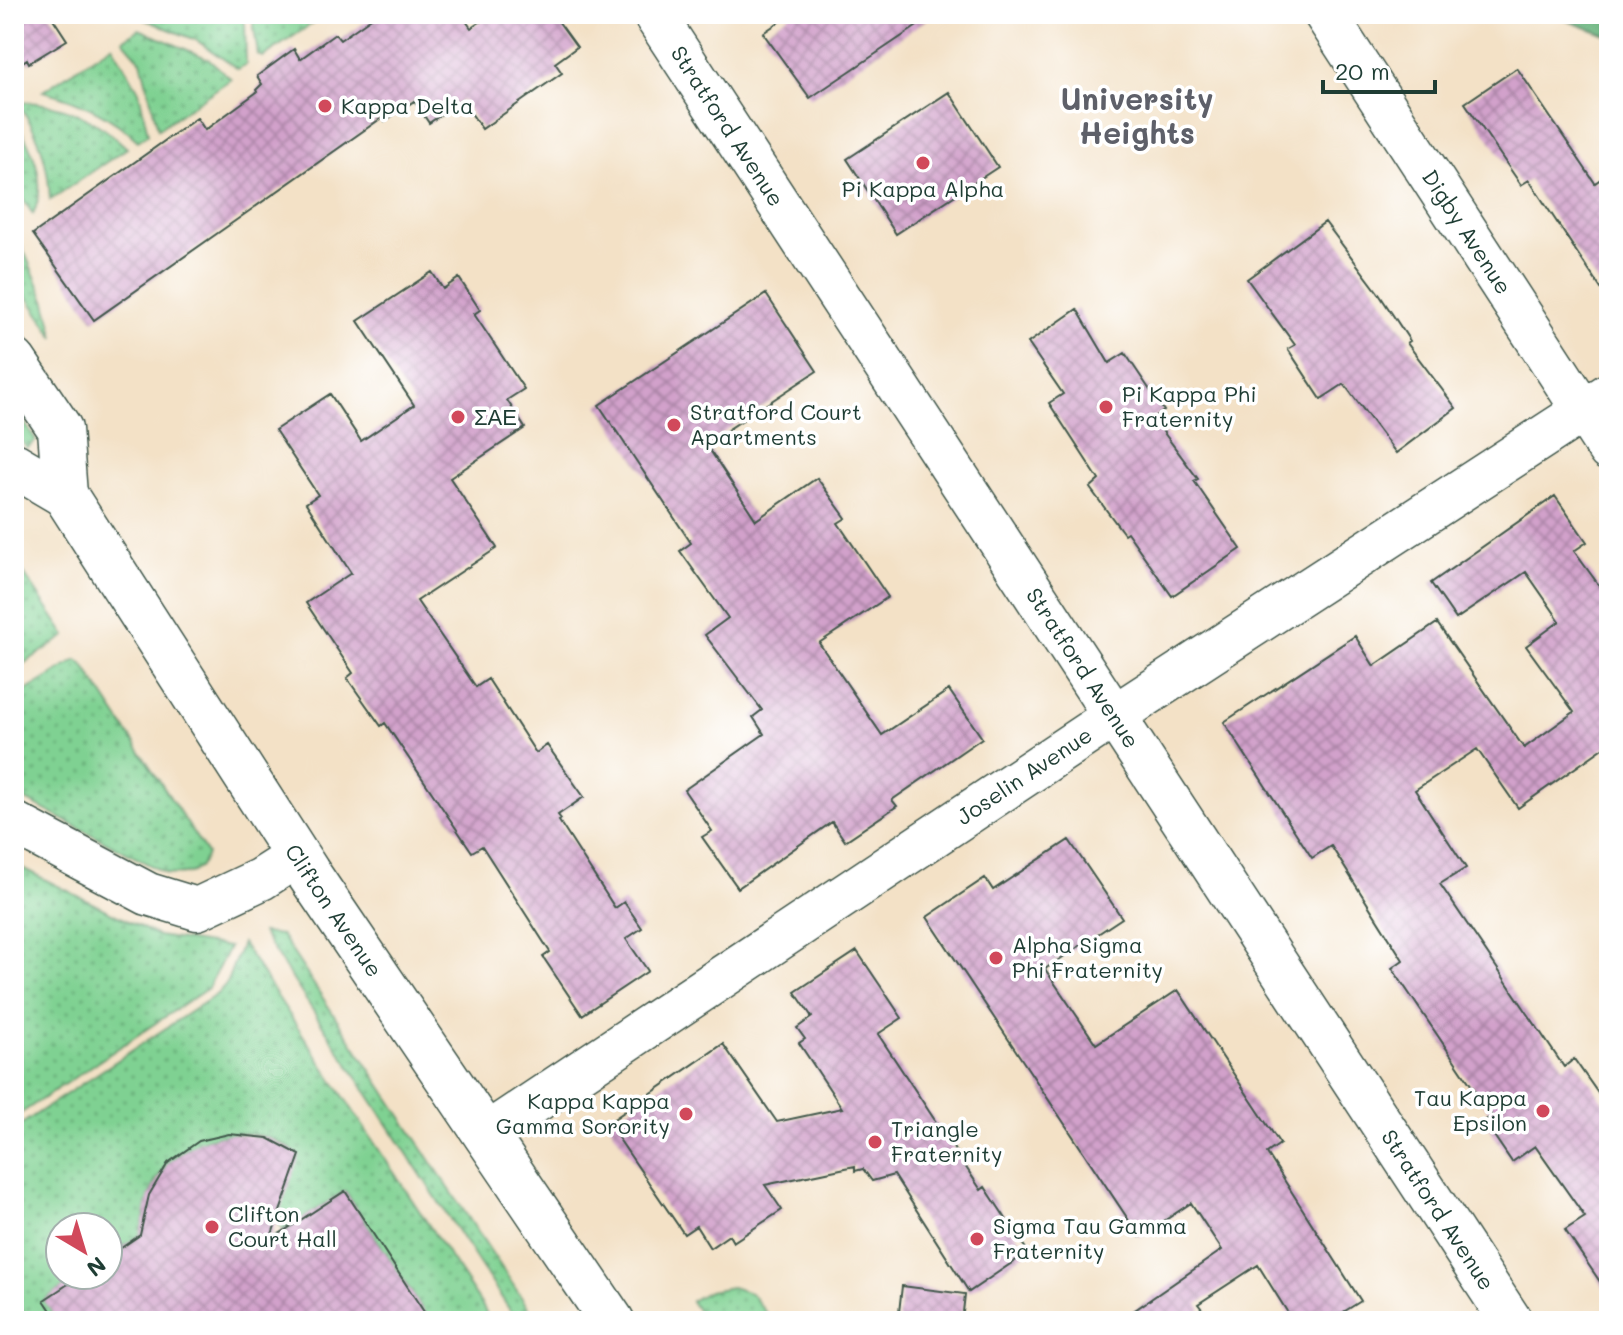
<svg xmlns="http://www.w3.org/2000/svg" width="1623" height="1335" font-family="Mali,sans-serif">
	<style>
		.green { fill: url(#green-dots); stroke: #4f8763; stroke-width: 2 }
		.forest { fill: url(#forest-firs); stroke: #437858; stroke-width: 2 }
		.building { fill: url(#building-cross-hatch) }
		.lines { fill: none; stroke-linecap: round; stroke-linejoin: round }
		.minor-casing { stroke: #3f564a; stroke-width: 45 }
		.secondary-casing { stroke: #3f564a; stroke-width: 47 }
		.minor { stroke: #fff; stroke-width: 42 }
		.secondary { stroke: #fff; stroke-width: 44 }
		.poi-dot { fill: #d1495b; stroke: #fff; stroke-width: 3 }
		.labels { text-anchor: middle; stroke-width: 7; stroke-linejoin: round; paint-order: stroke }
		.poi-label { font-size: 22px; fill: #1f3d34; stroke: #fff; text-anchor: start }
		.street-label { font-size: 22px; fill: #1f3d34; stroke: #fff }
		.district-label { font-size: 30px; font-weight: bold; fill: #5e6069; stroke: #fff }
	</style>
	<defs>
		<pattern id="green-dots" width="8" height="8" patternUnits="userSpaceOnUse" patternTransform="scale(2)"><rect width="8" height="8" fill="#7fd192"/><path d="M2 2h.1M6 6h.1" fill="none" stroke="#67ab78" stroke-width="1.8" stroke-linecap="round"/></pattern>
		<pattern id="forest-firs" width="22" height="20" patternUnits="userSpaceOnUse" patternTransform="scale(2)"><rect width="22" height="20" fill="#67b37c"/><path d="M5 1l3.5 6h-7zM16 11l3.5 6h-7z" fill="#549366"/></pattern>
		<pattern id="building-cross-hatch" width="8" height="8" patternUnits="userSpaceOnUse" patternTransform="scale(2)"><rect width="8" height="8" fill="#d2a1cb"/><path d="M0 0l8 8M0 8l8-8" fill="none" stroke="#aa84a6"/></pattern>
	</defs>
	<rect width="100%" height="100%" fill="#fff"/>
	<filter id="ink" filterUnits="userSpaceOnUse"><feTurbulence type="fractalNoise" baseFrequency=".0125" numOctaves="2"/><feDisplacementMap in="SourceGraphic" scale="16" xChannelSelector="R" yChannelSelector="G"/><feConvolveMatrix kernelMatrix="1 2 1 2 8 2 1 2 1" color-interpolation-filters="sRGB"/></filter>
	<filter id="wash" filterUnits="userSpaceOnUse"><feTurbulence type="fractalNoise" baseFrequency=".006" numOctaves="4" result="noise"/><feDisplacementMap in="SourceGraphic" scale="32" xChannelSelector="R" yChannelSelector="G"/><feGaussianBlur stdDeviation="1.8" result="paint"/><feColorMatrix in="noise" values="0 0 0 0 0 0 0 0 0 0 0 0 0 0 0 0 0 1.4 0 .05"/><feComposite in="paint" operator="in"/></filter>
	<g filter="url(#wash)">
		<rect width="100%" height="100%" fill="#f3e1c6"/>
		<path class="green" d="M155 14H241L245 24 246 64 238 69 196 40 146 20Z
			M252 14H326L263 57 258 55Z
			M139 29 209 59 231 79 158 129 141 61 123 40Z
			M112 45 139 91 148 134 138 141C111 115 78 100 43 91Z
			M24 102C64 103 99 121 127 148L50 200C48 163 41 137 20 106Z
			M14 118C32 147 49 181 33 214L14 186Z
			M17 235 46 302 55 338 14 277V237Z
			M14 407 36 440 27 449 14 430Z
			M14 559 66 636 14 670Z
			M77 660 83 664 207 854C200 874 186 876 167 874L14 794V698Z
			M14 864 158 936 229 947 208 988 14 1118Z
			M262 933 281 935 537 1321H517Z
			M242 943 483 1307 490 1321H430L345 1191 284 1231 268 1209 299 1156C259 1117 187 1131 158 1177 147 1194 146 1215 140 1235L108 1257V1227H60V1275H82L44 1300 52 1312 41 1321H29L14 1298V1129L217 994 226 984Z
			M731 1287 751 1293 772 1321H704L691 1301 709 1291Z"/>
		<path class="forest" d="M1549 14H1609V36Z"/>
		<g id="blocks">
			<path class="building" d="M14 14H50L67 40 29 63 27 59 14 68Z
				M377 14H461L471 28 492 14H553L577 47 555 63 562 73 482 129 462 100 429 123 414 101 385 121 383 117 94 320 33 234 197 118 205 130 257 92 256 90 262 84 257 76 294 49 300 59 335 34 340 40Z
				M791 14H935L810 98 763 33Z
				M1517 68 1595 183 1609 173V301L1529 180 1521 185 1465 103Z
				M949 92 998 167 896 234 847 159Z
				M1325 222 1377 291 1410 341 1407 343 1456 408 1396 453 1344 384 1321 399 1288 349 1295 345 1247 279Z
				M432 272 443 289 459 278 480 310 474 314 524 389 507 400 525 428 450 478 497 548 417 601 476 687 488 679 536 753 547 745 584 797 558 815 561 819 559 821 615 908 624 902 642 928 626 939 648 971 582 1015 543 957 550 952 482 846 472 852 385 723 381 726 347 678 353 673 306 603 351 573 306 503 318 495 275 430 330 394 361 441 414 405 358 321Z
				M766 294 817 371 706 444 756 520 817 478 846 518 838 523 888 597 819 643 882 735 949 690 982 738 892 800 897 806 845 841 832 822 738 888 702 837 712 831 684 790 764 734 753 717 762 710 705 635 728 618 680 551 691 543 599 405Z
				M1077 309 1109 363 1125 353 1164 411 1153 418 1198 479 1194 481 1241 549 1172 596 1127 532 1124 534 1090 488 1099 480 1049 403 1063 394 1028 343Z
				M1555 496 1587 542 1574 551 1609 599V744L1518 808 1477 749 1415 790 1466 868 1440 884 1564 1067 1574 1059 1609 1109V1295L1565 1230 1585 1217 1535 1146 1512 1162 1484 1121 1492 1116 1392 968 1403 960 1331 846 1312 858 1224 722 1355 636 1374 666 1437 623 1524 748 1574 712 1526 646 1560 621 1526 572 1456 619 1431 583Z
				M1069 840 1122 918 1045 969 1096 1044 1178 990 1280 1144 1267 1153 1361 1301 1329 1321H1293L1258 1265 1198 1304 1202 1309 1184 1321H1119L1222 1250 1191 1203 1140 1237 927 917 985 878 993 890Z
				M857 951 902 1018 878 1034 981 1190 985 1187 1028 1252 969 1292 894 1175 872 1181 863 1169 855 1171V1166L765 1185 782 1210 733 1242 729 1235 710 1248 696 1226 684 1234 608 1123 723 1044 777 1122 842 1108 799 1043 805 1039 797 1028 812 1017 795 992Z
				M229 1134 268 1138 300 1155 270 1240 345 1191 430 1321H58L44 1300 82 1275H108V1257L140 1235 149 1195 168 1163 199 1141Z
				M902 1286 965 1294 962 1321H898Z"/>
		</g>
	</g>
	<g filter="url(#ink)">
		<use href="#blocks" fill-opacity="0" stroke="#3f564a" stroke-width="2"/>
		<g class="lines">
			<defs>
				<g id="minor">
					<path id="s1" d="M654 14 1511 1321"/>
					<path id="s2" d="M1325 14 1609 450"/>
					<path d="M14 823 148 894 197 909 261 879 297 856"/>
					<path id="s3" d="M485 1135 1114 716 1609 394"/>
				</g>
				<g id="secondary">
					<path d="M14 361 60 429 65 495"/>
					<path id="s4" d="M14 465 65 495 308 873 612 1321"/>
				</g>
			</defs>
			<use href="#minor" class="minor-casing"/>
			<use href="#secondary" class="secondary-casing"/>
			<use href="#minor" class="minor"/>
			<use href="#secondary" class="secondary"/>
		</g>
	</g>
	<g class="poi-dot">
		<circle cx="325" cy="106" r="8"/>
		<circle cx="923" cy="163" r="8"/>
		<circle cx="1106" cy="407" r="8"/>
		<circle cx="458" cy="417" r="8"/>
		<circle cx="674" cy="425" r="8"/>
		<circle cx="996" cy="958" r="8"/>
		<circle cx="1543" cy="1111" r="8"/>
		<circle cx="686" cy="1114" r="8"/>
		<circle cx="875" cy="1142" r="8"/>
		<circle cx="212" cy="1227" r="8"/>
		<circle cx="977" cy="1239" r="8"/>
	</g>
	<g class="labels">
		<g class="poi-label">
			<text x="341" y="114">Kappa Delta</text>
			<text x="923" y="197" text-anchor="middle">Pi Kappa Alpha</text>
			<text x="1122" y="402">Pi Kappa Phi<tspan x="1122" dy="25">Fraternity</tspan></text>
			<text x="690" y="420">Stratford Court<tspan x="690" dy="25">Apartments</tspan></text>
			<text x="474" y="425">ΣΑΕ</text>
			<text x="1012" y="953">Alpha Sigma<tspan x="1012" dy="25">Phi Fraternity</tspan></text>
			<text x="1527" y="1106" text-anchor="end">Tau Kappa<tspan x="1527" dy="25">Epsilon</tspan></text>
			<text x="670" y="1109" text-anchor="end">Kappa Kappa<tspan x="670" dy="25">Gamma Sorority</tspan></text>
			<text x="891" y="1137">Triangle<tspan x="891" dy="25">Fraternity</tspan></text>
			<text x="228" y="1222">Clifton<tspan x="228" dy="25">Court Hall</tspan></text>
			<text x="993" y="1234">Sigma Tau Gamma<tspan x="993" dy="25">Fraternity</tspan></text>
		</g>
		<g class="street-label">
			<text dy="8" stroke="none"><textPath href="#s1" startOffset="134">Stratford Avenue</textPath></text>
			<text dy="8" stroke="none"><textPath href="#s2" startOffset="260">Digby Avenue</textPath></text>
			<text dy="8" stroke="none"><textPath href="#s1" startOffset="782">Stratford Avenue</textPath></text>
			<text dy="8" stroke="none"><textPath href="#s3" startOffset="648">Joselin Avenue</textPath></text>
			<text dy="8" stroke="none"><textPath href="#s4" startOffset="554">Clifton Avenue</textPath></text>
			<text dy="8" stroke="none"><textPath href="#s1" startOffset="1430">Stratford Avenue</textPath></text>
		</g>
		<g class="district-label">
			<text x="1137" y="110">University<tspan x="1137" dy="34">Heights</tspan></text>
		</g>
	</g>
	<rect width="1623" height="1335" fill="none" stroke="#fff" stroke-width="48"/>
	<g transform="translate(84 1251) rotate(142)"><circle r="38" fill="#ffffff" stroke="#a5b1ae" stroke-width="2"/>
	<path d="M0-6L14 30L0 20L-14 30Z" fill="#d1495b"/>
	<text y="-12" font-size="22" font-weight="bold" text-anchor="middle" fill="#1f3d34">N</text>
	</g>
	<path d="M1323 80v12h112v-12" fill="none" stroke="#1f3d34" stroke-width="4"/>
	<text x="1335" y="80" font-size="24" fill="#1f3d34" stroke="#ffffff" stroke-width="6" paint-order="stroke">20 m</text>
</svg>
